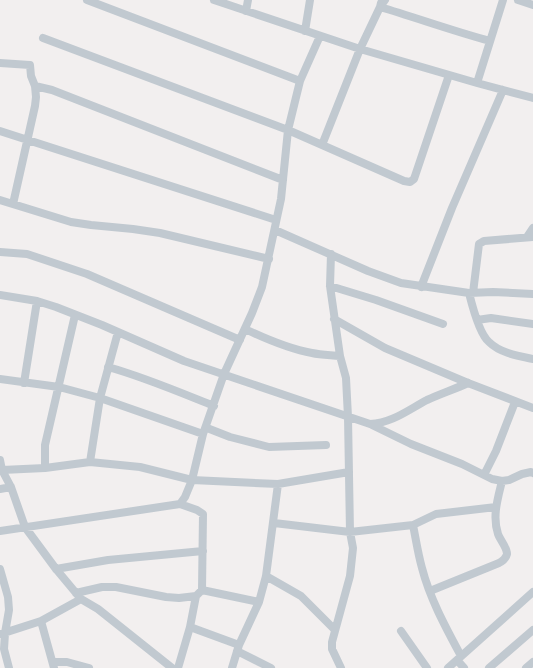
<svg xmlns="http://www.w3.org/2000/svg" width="533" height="668" font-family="'Open Sans',sans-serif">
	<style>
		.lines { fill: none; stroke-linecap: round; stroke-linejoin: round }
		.minor { stroke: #c1c9d0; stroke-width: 8 }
	</style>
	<rect width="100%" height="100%" fill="#f2efef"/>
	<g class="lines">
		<path class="minor" d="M87 0 300 81
			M214 0 360 49 477 83 533 98
			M518 0 533 5
			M381 3 380 7C417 18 453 31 490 41
			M246 11 248 0
			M305 31 310 0
			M43 38 288 130 404 181 410 182 414 179 449 75
			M0 63 30 65 31 76 35 86 36 97 35 106 13 204
			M477 83 503 0
			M35 86 52 90 283 180
			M0 131 276 220
			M322 145 360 49 380 7 385 0
			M0 200 71 222 91 225 133 229 160 233 269 259
			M275 230 368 271 401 283 469 293 493 292 533 294
			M527 237 533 228
			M0 252 27 254 87 274 240 340
			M331 254 330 286 340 356 346 378 348 417 350 532 353 548 350 576 332 642V649L341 668
			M330 286 376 300 443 324
			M421 287 452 208 503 90
			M469 293C472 305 479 334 489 342 500 353 518 356 533 359
			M473 293 479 244 484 241 533 237
			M0 295 37 301 56 307 102 325 184 361 370 424C392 423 408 410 427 400 440 394 455 389 468 383
			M334 319 385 348 468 383 533 408
			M477 320 491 318 533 324
			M245 329C266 339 289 349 312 353 321 355 331 355 340 356
			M108 367C144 377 179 392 214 406
			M0 379 59 387 100 398 203 434
			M24 383 37 301
			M372 425 411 444 462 464 492 479 502 481 509 480 522 474 531 472 533 473
			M207 428 230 437 269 447 326 445
			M0 460 2 470 11 487 25 527 56 569 81 599 98 609 172 668
			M90 462 100 398 118 332
			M45 468V445L75 315
			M2 470 45 468 90 462 140 467 192 480 278 484 349 472
			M484 475 496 451 515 402
			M0 489 11 487
			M274 523 350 532 413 525 436 514 496 507
			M413 525C416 540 418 554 422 568 430 599 446 628 461 656
			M0 531 180 504 185 497 192 480 203 434 224 374 252 313 262 287 281 199 288 130 300 81 320 36
			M0 569 8 597 9 610 5 633 4 649 9 668
			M56 569 108 560 203 551
			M266 576 301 596 335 630
			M202 590 259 602
			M430 591 499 563C503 561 506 558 507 554 507 547 500 540 498 534 492 516 498 498 502 481
			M76 593 102 587H116L166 597 179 598 196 596
			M41 621 54 668
			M190 627 239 645
			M401 631 427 668
			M1 634 41 621 81 599
			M237 651 271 668
			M457 660 464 668
			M53 662H67L89 668
			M178 668 190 627 196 596 202 590 203 514 197 510 180 504
			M232 668 239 645 259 602 266 576 278 484
			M448 668 533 592
			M489 668 533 630
			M526 668 533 662"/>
	</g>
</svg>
